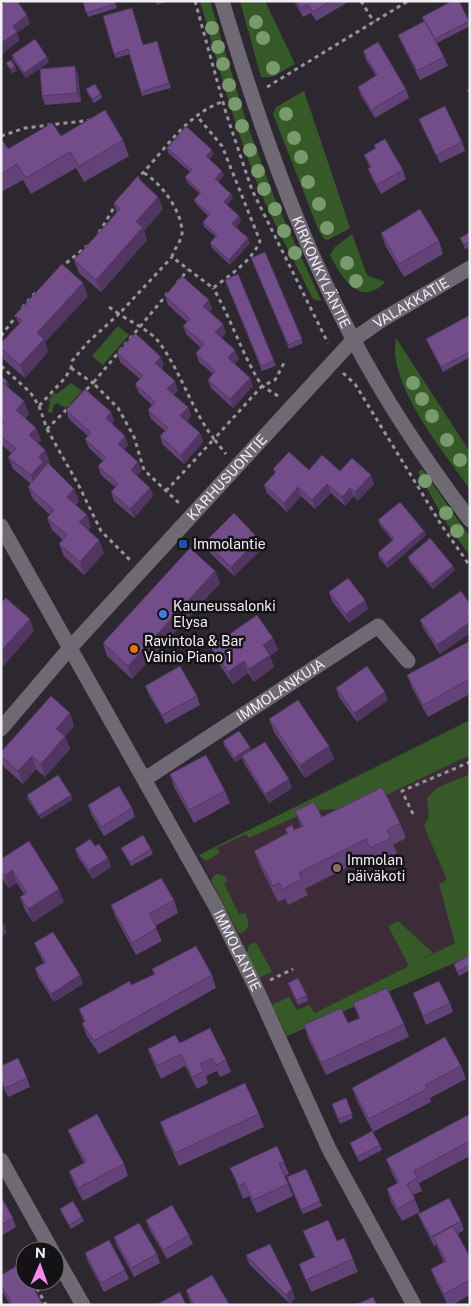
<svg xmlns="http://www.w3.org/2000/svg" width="471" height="1306" font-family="'Public Sans',sans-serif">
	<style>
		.education { fill: #3c2c37 }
		.green { fill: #365a27 }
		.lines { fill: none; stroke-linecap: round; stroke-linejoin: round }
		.path { stroke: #969399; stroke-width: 3; stroke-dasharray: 4 4; stroke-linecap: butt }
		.minor { stroke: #6f6973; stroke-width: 15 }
		.tertiary { stroke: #6f6973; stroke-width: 15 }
		.tree { fill: #799a6c }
		.wall { fill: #624277 }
		.shaded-wall { fill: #503661 }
		.building { fill: #724d8a; stroke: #503661 }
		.transit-dot { fill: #1a4fb4; stroke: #141215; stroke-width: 2 }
		.shop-dot { fill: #3f7fe0; stroke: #141215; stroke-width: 2 }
		.food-dot { fill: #e8710a; stroke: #141215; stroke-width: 2 }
		.education-dot { fill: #8d6e63; stroke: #141215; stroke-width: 2 }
		.labels { text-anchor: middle; stroke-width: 5; stroke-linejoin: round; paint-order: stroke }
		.street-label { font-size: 14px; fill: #f2eff4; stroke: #141215 }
		.poi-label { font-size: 14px; fill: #f2eff4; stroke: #141215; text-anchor: start }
	</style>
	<rect width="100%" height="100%" fill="#2d2830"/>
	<path class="education" d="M470 720V956L287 1036 239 934 199 855Z"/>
	<path class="green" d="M200 1H210L247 124 276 202 321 300 319 301 313 299C293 258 270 218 254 175 232 119 217 60 200 1Z
		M240 1H265L295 64 272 77H261Z
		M304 91 350 228 328 240 324 239 319 231 273 114 276 107Z
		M352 234 367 275 385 282C359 309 341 276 330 255L335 247Z
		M118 326 129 335 103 365 92 356Z
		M396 338 470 452V489C443 451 387 384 396 338Z
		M71 383 82 391 66 408 57 403 53 406 52 413 48 412 50 401H48L54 393 57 394Z
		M422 469 470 537V556L445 521 418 472Z
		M470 720V755L386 795 345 809 311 810 249 838 246 834 217 848 220 853 206 861 199 855Z
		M470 774V956L287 1036 272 1005 289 997 297 1010 309 1005 315 1013 409 966 388 926 398 921 433 953 421 960 455 943 439 884 447 880 424 826 429 816 427 798 437 788Z
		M216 874 225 876 228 881 224 883 239 914 245 913C250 921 250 931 239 934L211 880Z
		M256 942 272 972 259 978 247 953 249 945Z"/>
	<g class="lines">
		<path class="path" d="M195 1 226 113 252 190 328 343
			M361 1 374 22
			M267 87 408 1
			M1 136 25 128 91 120
			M144 173C161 183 181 210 182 231 183 240 174 248 172 257L213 288C230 275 252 261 260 241L222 146 197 116
			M136 180C163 153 185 115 222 102
			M99 233 116 204
			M60 268 90 244
			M177 283 188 270
			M168 293 93 383 118 408 134 437 144 470 181 505
			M109 307 119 314 172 257
			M22 308 38 290
			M1 336 17 315
			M1 366 30 392 39 406 65 378 71 368 72 361 88 342 119 314C131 322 149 330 158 341 181 371 191 409 214 439L262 386C242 355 232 320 213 288
			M71 368 93 383 85 391
			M343 373 355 384 442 526 470 566
			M278 396 262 386 275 380 285 361
			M39 406 47 429 70 406
			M47 429 79 486 101 531 130 560
			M166 491 214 439 226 454
			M413 814 402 791 470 762
			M270 980 293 969
			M33 1281 46 1305"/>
		<g class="minor">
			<path id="s1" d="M353 340 380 321 470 268"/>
			<path id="s2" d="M1 526 215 905 256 988 329 1149 414 1305"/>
			<path id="s3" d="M145 779 378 626 408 661"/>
			<path d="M1 1160 52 1251"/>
			<path d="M55 1256 83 1305"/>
		</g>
		<g class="tertiary">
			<path id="s4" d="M222 1C257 117 296 232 353 339 386 402 427 463 470 520"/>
			<path id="s5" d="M1 729 69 649 353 340"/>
		</g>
	</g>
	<g class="tree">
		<circle cx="256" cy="22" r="7"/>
		<circle cx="212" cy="28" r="7"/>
		<circle cx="263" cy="38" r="7"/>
		<circle cx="218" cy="47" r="7"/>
		<circle cx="223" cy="64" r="7"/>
		<circle cx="273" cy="68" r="7"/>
		<circle cx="229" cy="85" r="7"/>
		<circle cx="235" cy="104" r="7"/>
		<circle cx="286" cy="114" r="7"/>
		<circle cx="242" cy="126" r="7"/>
		<circle cx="294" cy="138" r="7"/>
		<circle cx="250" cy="150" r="7"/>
		<circle cx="301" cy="157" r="7"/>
		<circle cx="258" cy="171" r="7"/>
		<circle cx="308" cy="182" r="7"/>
		<circle cx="264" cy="189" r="7"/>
		<circle cx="319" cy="204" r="7"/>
		<circle cx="275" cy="209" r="7"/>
		<circle cx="327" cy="228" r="7"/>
		<circle cx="284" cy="231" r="7"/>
		<circle cx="295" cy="253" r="7"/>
		<circle cx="347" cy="263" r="7"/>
		<circle cx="356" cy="281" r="7"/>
		<circle cx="413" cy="383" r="7"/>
		<circle cx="422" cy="399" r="7"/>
		<circle cx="432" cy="416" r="7"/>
		<circle cx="447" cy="440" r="7"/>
		<circle cx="460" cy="460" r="7"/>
		<circle cx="425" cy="481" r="7"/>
		<circle cx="446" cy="513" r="7"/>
		<circle cx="457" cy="531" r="7"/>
	</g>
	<path class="wall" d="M83 1H115L117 8 88 17Z
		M156 1H170L157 5Z
		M294 1H350L316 21 311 13 303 17Z
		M422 17 469 21 470 26 437 43 444 57 448 66 420 80 402 44 398 35 424 21Z
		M143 45 158 46 171 88 142 96 130 54 116 58 114 54Z
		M363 51 406 89 409 98 375 118 361 96 358 87 376 76 366 60Z
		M12 55 49 62 26 78 13 60Z
		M78 75 81 102 45 105 42 96Z
		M86 89 101 94 102 98 94 103 88 94Z
		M419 119 462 142 465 151 440 163 422 127Z
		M61 136 123 140 129 156 84 182 76 168 31 194 23 180 1 192V138L8 149Z
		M374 145 403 170 406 179 381 194 372 178 368 169 370 168 364 155 375 148Z
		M167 148 214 154 209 159 224 175 218 182 231 194 233 198 227 205 239 216 241 221 236 227 250 243 230 265 212 248 210 243 216 237 204 227 203 222 208 216 196 204 194 200 200 194 187 182 185 177 190 172 168 153Z
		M158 197 163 209 144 231 147 240 101 292 79 273 74 260 117 213 114 203Z
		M470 232V247L465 249 460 238Z
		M381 233 439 241 443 254 404 277 385 245Z
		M265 252 303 343 289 349 251 258Z
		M238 274 276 366 262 371 225 280Z
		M88 296 45 342 48 352 25 378 3 359 1 353V343L19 324 15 315Z
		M165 296 209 300 212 309 209 312 226 333 221 338 239 359 234 364 250 378 253 386 233 408 211 388 208 380 213 374 199 362 196 353 201 348 187 335 183 326 187 322 168 305Z
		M470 315V357L443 372 426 339Z
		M117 353 164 365 161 369 178 390 173 395 188 407 191 416 187 421 200 433 203 442 184 464 163 445 160 436 165 431 151 419 148 410 152 405 139 393 135 384 140 379 120 362Z
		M1 376 7 381 9 386 8 387 24 401 29 414 25 418 36 428 41 440 38 443 50 462 49 464 74 489 79 501 76 505 87 515 91 527 88 530 99 540 104 553 84 575 64 556 59 544 63 540 52 530 47 518 50 515 33 499 28 487 31 484 13 469 8 457 11 453 1 444Z
		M66 410 114 421 112 424 125 436 128 445 124 450 138 462 141 471 137 476 150 488 153 496 134 518 114 501 111 492 115 487 101 475 98 466 103 461 89 448 85 439 88 436 69 419Z
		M273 469 340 471 371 475 374 484 358 501 354 496 345 506 331 493 315 509 301 496 287 512 267 493 264 485 275 473Z
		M378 520 426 535 388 568 379 558 378 553 393 541 380 525Z
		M259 539 263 548 234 576 208 551 205 542Z
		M408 557 455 570 433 589 409 561Z
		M215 571 220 583 132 679 107 656 103 643Z
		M329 592 368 609 349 623 332 601Z
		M470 604V633L440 654 423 628 420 620Z
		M273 638 278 650 270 656 274 667 254 682 248 673 233 684 216 660 211 647Z
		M470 641V694L428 717 412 688 407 675Z
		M145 686 197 696 200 705 166 724 149 695Z
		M336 688 388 700 357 722 339 697Z
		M70 713 74 726 65 736 70 749 45 777 36 769 23 784 4 767 1 761V752Z
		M269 719 334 759 305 778 274 732Z
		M223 741 250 747 251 751 292 788 269 803 245 765 242 758 235 762 224 746Z
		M170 774 225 791 230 803 194 823 174 787Z
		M27 795H71L72 800 41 819 28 800Z
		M88 805 132 808 135 817 104 836 91 814Z
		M295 811 322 817 400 823 406 838 393 845 397 853 376 864 371 855 305 889 308 895 288 905 285 899 278 902 260 866 254 851 287 834 285 829 294 830 301 827Z
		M95 846 108 858 111 867 93 879 78 857 75 849Z
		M121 848 151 849 153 854 131 866 123 852Z
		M1 859 64 902 33 922 25 910 20 897 24 894 17 883 9 888 1 877Z
		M174 900 178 913 155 926 162 941 136 955 116 918 111 905Z
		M34 943 83 984 54 1002 38 977 35 968 44 963 38 952Z
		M470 960V970L459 976 454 964Z
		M152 969 212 975 216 988 99 1054 87 1036 82 1024 84 1022 79 1009 154 975Z
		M288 983 307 996 308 1001 298 1005Z
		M413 993 450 1003 453 1012 426 1025Z
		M353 1003 404 1024 409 1037 326 1075 308 1038 304 1025 348 1023 359 1018Z
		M180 1043 226 1060 231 1072 220 1077 217 1071 206 1076 208 1083 197 1089 185 1066 161 1079 153 1062 148 1049Z
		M1 1066 27 1078 30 1087 8 1097 1 1082Z
		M461 1066 466 1079 430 1098 431 1102 373 1132 357 1101 352 1088Z
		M346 1098 353 1118 340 1124 332 1104Z
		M259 1114 264 1127 179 1166 165 1135 160 1122Z
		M470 1114V1156L419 1183 422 1191 413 1195 420 1212 402 1221 391 1202 387 1189 397 1183 391 1171 386 1159Z
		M68 1130 124 1164 128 1176 83 1201 74 1184 69 1171 84 1163 73 1142Z
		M350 1143 380 1145 382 1150 359 1162Z
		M284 1162 289 1174 285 1176 293 1196 257 1213 249 1196 243 1199 235 1180 230 1168Z
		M306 1169 322 1206 303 1214 287 1177Z
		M1 1197 13 1218 16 1227 1 1236Z
		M60 1209 82 1217 84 1221 71 1229 62 1214Z
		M418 1214 461 1221 464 1230 458 1234 470 1257V1295L452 1305H448L436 1282 431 1269 444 1262 436 1245 434 1246 422 1223Z
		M146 1220 189 1235 193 1244 167 1259 149 1229Z
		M303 1231 337 1241 353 1259 358 1272 311 1292 299 1264 314 1257Z
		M114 1237 157 1254 160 1263 134 1277 117 1246Z
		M85 1253 125 1270 129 1279 104 1292 88 1262Z
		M246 1255 295 1298 290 1304 249 1264Z
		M1 1275 43 1305H10L1 1289Z
		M212 1275 229 1305H192L189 1299 186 1290Z"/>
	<path class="shaded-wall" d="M27 15 30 24 17 33 20 40 2 54 1 43 13 26Z
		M47 57 49 62 26 78 24 73Z
		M15 66 17 71 12 74 10 69Z
		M75 66 78 75 81 102 77 93Z
		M212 150 214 154 208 161 206 156Z
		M222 171 224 175 216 184 215 179Z
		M231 194 233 198 225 206 224 202Z
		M158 197 163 209 144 231 147 240 101 292 96 280 136 222Z
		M239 216 241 221 234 229 232 224Z
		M248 238 250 243 230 265 229 260Z
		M83 283 88 296 45 342 48 352 25 378 20 365 37 333Z
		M209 300 212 309 206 315 203 306Z
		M223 324 226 333 218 341 215 332Z
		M235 350 239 359 231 367 228 358Z
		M161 357 164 365 158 372 155 363Z
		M250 378 253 386 233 408 230 399Z
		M7 381 9 386 1 394V388Z
		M175 381 178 390 170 398 167 389Z
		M24 401 29 414 21 423 16 410Z
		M188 407 191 416 184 425 180 416Z
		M111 412 114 421 109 427 106 418Z
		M36 428 41 440 34 448 29 435Z
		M200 433 203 442 184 464 181 455Z
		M125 436 128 445 121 453 118 444Z
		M45 450 50 462 45 467 36 488 31 475 39 457Z
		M138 462 141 471 134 479 131 470Z
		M371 475 374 484 358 501 355 492Z
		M327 484 331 493 315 509 312 500Z
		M298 487 301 496 287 512 284 503Z
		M150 488 153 496 134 518 130 509Z
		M350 488 354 496 345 506 342 497Z
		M74 489 79 501 71 509 67 497Z
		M87 515 91 527 84 535 79 522Z
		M424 531 426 535 388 568 386 563Z
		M259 539 263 548 234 576 231 567Z
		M99 540 104 553 84 575 80 562Z
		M453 566 455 570 433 589 431 584Z
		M215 571 220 583 132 679 128 666Z
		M365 600 368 609 349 623 346 614Z
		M30 619 34 631 1 669V651Z
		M470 622V633L440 654 437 645Z
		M273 638 278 650 270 656 274 667 254 682 249 669 263 645Z
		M244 661 248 673 233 684 228 672Z
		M385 692 388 700 357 722 354 713Z
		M70 713 74 726 61 741 56 729Z
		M65 736 70 749 45 777 41 764Z
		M329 746 334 759 305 778 300 765Z
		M250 747 251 752 235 762 234 758Z
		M32 756 36 769 23 784 18 771Z
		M289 779 292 788 269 803 265 794Z
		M71 795 72 800 41 819 39 815Z
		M108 858 111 867 93 879 89 870Z
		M12 870 17 883 9 888 4 876Z
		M59 889 64 902 33 922 28 909Z
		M4 924 7 933 1 937V926Z
		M80 975 83 984 54 1002 51 994Z
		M292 1289 295 1298 290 1304 286 1295Z"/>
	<path class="building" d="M6 1H17L27 15 13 26 17 32 1 43V5Z
		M83 1H114L115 4 86 13Z
		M296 1H331L313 12 308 4 300 8Z
		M452 1H459L469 21 435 39 422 17Z
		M132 8 143 45 157 41 169 83 141 92 128 49 114 54 103 16Z
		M425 21 444 57 417 71 398 35Z
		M35 39 47 57 24 73 12 55Z
		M378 42 406 89 371 110 358 87 377 75 363 51Z
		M11 60 15 66 10 69 6 63Z
		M75 66 77 93 42 96 40 69Z
		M95 84 101 94 92 99 86 89Z
		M470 89V95L467 90Z
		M445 106 462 142 436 155 419 119Z
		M105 110 123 140 79 166 70 152 26 178 17 164 1 174V138L8 149 52 123 61 136Z
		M186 126 212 150 206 156 222 171 215 179 231 194 224 202 239 216 232 224 248 238 229 260 210 243 217 235 203 222 210 214 194 200 201 192 185 177 192 170 167 148Z
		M385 139 403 170 377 185 368 169 371 167 364 155 376 148 374 145Z
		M137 177 158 197 136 222 143 227 96 280 74 260 120 209 114 203Z
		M420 209 439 241 399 264 381 233Z
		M470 232V241L464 245 460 238Z
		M265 252 302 339 288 345 251 258Z
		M62 264 83 283 37 333 44 339 20 365 1 348V343L22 321 15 315Z
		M238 274 274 361 261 366 225 280Z
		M182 276 209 300 203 306 223 324 215 332 235 350 228 358 250 378 230 399 208 380 215 371 196 353 204 344 183 326 190 319 165 296Z
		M470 315V352L441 367 426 339Z
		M135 333 161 357 155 363 175 381 167 389 188 407 180 416 200 433 181 455 160 436 168 428 148 410 155 402 135 384 143 376 117 353Z
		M1 376 7 381 5 384 3 383 1 385Z
		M3 383 24 401 16 410 36 428 29 435 45 450 39 457 43 462 31 475 8 457 16 449 1 436V425L4 422 1 420V385Z
		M85 389 111 412 106 418 125 436 118 444 138 462 131 470 150 488 130 509 111 492 118 484 98 466 106 458 85 439 91 433 66 410Z
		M289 452 309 470 322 455 340 471 352 458 371 475 355 492 350 488 342 497 327 484 312 500 298 487 284 503 264 485 276 472 273 469Z
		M48 463 74 489 67 497 87 515 79 522 99 540 80 562 59 544 67 535 47 518 54 510 28 487Z
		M400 502 424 531 386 563 378 553 394 539 378 520Z
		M234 513 259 539 231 567 205 542Z
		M430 538 453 566 431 584 408 557Z
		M190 548 215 571 128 666 103 643Z
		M348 578 365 600 346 614 329 592Z
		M461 591 470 604V622L437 645 420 620Z
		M6 598 30 619 1 651V603Z
		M257 615 273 638 263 645 270 655 249 669 244 661 228 672 211 647Z
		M470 641V679L423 705 407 675Z
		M180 666 197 696 162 715 145 686Z
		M367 666 385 692 354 713 336 688Z
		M51 696 70 713 56 729 65 736 41 764 32 756 18 771 1 756V752Z
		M298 700 329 746 300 765 269 719Z
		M239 731 250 747 234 758 223 741Z
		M470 733V739L467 736Z
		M265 742 289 779 265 794 242 756Z
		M206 755 225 791 189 810 170 774Z
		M58 775 71 795 39 815 27 795Z
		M119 786 132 808 101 827 88 805Z
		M382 787 400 823 387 830 391 838 370 848 366 839 299 873 302 879 283 889 279 883 273 886 254 851 288 833 285 829 292 825 294 830 303 826 295 811 314 802 322 817Z
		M143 835 151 849 130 862 121 848Z
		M90 839 95 846 99 844 108 858 89 870 75 849Z
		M29 841 59 889 28 909 20 897 27 893 12 870 4 876 1 871V859Z
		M161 878 174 900 149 914 157 928 132 943 111 905Z
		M53 932 80 975 51 994 35 968 46 962 34 943Z
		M196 946 212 975 94 1041 82 1024 85 1021 79 1009 130 981 131 985 155 974 152 969Z
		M468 956 470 960V965L457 972 454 964Z
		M298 978 307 996 296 1000 288 983Z
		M439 981 450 1003 423 1016 413 993Z
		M387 988 404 1024 321 1063 304 1025 341 1008 348 1023 360 1018 353 1003Z
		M210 1028 226 1060 216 1065 212 1058 200 1064 204 1071 192 1077 181 1054 157 1066 148 1049 175 1035 180 1043Z
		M445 1037 461 1066 425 1085 427 1089 369 1119 352 1088Z
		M18 1058 27 1078 5 1088 1 1080V1066Z
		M245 1083 259 1114 175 1153 160 1122Z
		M346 1098 352 1114 338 1119 332 1104Z
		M97 1114 124 1164 78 1188 69 1171 86 1162 68 1130Z
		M470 1114V1141L414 1171 417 1178 407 1184 415 1199 397 1209 387 1189 399 1182 386 1159Z
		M372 1131 380 1145 357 1157 350 1143Z
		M277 1146 284 1162 279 1164 288 1184 253 1200 244 1183 239 1186 230 1168Z
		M306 1169 320 1201 301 1210 287 1177Z
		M1 1197 13 1218 1 1225Z
		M449 1198 461 1221 431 1237 418 1214Z
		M73 1201 82 1217 69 1225 60 1209Z
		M172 1205 189 1235 163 1250 146 1220Z
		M328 1220 337 1241 344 1238 353 1259 306 1280 299 1264 315 1257 303 1231Z
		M139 1223 157 1254 131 1268 114 1237Z
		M453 1226 470 1257V1280L444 1294 431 1269 446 1261 433 1237Z
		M109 1240 125 1270 101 1283 85 1253Z
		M270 1244 292 1289 286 1295 246 1255Z
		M20 1264 25 1272V1281H30L43 1305H13L1 1285V1275Z
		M212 1275 229 1304 227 1305H194L186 1290Z
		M180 1292 186 1305H156Z
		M373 1297 377 1305H355Z"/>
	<rect class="transit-dot" x="178" y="539" width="10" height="10" rx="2.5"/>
	<circle class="shop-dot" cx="163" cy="614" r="5"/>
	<circle class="food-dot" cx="134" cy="649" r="5"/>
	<circle class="education-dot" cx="337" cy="868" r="5"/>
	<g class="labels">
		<g class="street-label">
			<text dy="5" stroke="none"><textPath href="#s4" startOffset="289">KIRKONKYLÄNTIE</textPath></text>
			<text dy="5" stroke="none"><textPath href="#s1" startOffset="69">VALAKKATIE</textPath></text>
			<text dy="5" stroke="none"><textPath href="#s5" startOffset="338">KARHUSUONTIE</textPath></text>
			<text dy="5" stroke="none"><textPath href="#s3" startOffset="162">IMMOLANKUJA</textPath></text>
			<text dy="5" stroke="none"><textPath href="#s2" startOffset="486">IMMOLANTIE</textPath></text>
		</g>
		<g class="poi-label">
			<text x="193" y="549">Immolantie</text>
			<text x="173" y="611">Kauneussalonki<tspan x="173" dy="16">Elysa</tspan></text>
			<text x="144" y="646">Ravintola &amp; Bar<tspan x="144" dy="16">Vainio Piano 1</tspan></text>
			<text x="347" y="865">Immolan<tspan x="347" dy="16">päiväkoti</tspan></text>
		</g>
	</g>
	<rect width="471" height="1306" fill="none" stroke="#f2eff4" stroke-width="5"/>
	<g transform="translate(40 1266) rotate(2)"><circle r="24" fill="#141215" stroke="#6d6a6e"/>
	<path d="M0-4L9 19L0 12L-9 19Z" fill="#f589ee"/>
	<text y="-8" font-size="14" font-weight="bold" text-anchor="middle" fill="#f2eff4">N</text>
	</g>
</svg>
